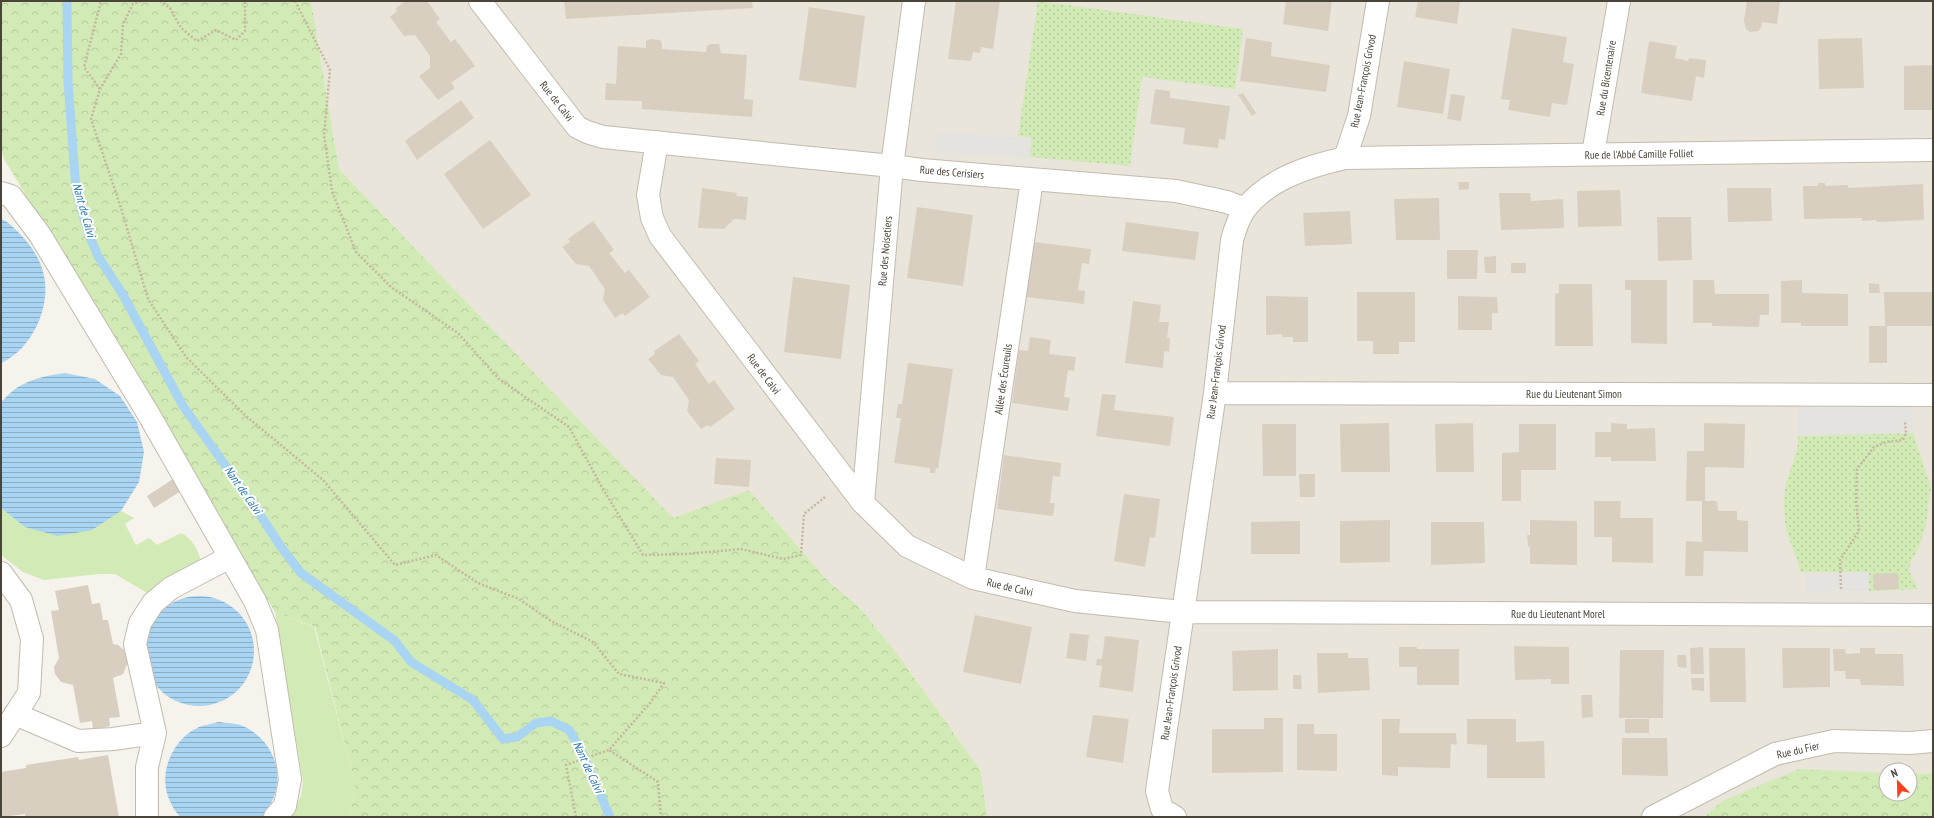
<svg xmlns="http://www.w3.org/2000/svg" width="1934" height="818" font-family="'PT Sans Narrow',sans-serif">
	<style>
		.residential { fill: #eae5da }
		.grass { fill: #d2eab5 }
		.forest { fill: url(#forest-crowns) }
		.park { fill: url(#park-dots) }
		.parking { fill: #e5e3e0 }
		.water { fill: url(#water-rules) }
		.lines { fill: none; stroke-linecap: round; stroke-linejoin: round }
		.stream { stroke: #a9d4f2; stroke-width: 9 }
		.building { fill: #d8cfc1 }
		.minor-casing { stroke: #c2bbae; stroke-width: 24 }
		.path { stroke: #c4b79f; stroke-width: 2.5; stroke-dasharray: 2 2; stroke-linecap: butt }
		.minor { stroke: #fff; stroke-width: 22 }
		.labels { text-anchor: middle; stroke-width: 4; stroke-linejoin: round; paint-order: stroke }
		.street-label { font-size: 11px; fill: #4b4439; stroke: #fff }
		.water-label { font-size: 12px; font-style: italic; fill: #2e7ab2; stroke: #fff }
	</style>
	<defs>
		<pattern id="forest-crowns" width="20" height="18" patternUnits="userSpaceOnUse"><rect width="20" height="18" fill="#d2eab5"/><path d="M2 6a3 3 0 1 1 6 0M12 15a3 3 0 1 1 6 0" fill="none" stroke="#b6ca9c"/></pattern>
		<pattern id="park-dots" width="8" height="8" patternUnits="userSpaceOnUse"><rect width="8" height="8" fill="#d2eab5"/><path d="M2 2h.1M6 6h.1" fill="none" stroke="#b6ca9c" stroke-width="1.8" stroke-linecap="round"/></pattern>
		<pattern id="water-rules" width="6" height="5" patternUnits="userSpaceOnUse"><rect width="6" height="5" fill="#a9d4f2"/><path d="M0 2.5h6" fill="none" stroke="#8caec5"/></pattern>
	</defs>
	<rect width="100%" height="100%" fill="#f6f3ec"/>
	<path class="residential" d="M311 1H1933V773L1910 774V770H1886V773L1722 801 1704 817H987L981 771 898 655 860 608 828 581 749 490 673 519 339 169Z"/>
	<path class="grass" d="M1 508 25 527 92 530 121 511 134 518 125 524 136 545 149 538 157 545 181 533C191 537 201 553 201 564L149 594 115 574H99L44 580 23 572 1 555Z
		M275 612 314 627 355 784 350 817H291L301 796 303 782Z"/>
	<path class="forest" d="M1 1H311L339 169 673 518 749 490 828 581 860 608 898 655 981 771 987 817H350L355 784 315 627 275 612 4 159 1 149Z
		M1799 769 1886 773V794H1910V774L1933 773V817H1704L1722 801Z"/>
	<path class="park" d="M1038 1 1243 29 1235 89 1142 77 1130 166 1030 157 1031 138 1018 136Z
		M1913 433 1931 487 1926 525 1919 547 1911 561 1909 571 1918 589 1869 591V572H1800C1798 559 1792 549 1788 536 1784 522 1783 504 1785 490 1787 472 1800 452 1798 436Z"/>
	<path class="parking" d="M936 132 1031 138 1030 157 935 152Z
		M1912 404 1913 433 1798 436V407Z
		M1806 572H1869V591L1806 592Z"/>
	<path class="water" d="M1 219C9 222 14 228 20 234 31 245 41 260 44 276 51 308 31 350 1 363Z
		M65 373 95 379 120 396 137 422 144 452 139 482 121 511 92 530 58 536 25 527 1 508V403C18 381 39 377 65 373Z
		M144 651a55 55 0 1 1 110 0a55 55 0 1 1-110 0Z
		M218 722C226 723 236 723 243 726 280 743 288 787 262 817H180C176 812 172 807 170 801 157 775 172 740 197 728 203 725 212 724 218 722Z"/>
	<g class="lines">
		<path class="stream" d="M67 1 68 82 76 190 89 235 98 256 123 295 183 406 255 507 281 547 301 573 395 641 411 662 473 700 503 739 517 737 536 723 551 721 569 730 580 748 610 817"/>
	</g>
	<path class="building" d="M405 1H427L440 19 436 22 451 42 455 39 475 66 451 83 455 88 438 100 419 76 430 68V56L415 35 404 36 390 17 397 11 395 9Z
		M564 1H752L753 8 566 19Z
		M956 1H1000L993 49 981 47 980 53 973 52 971 61 948 59Z
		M1286 1H1332L1328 31 1283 24Z
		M1418 1H1460L1457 24 1415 17Z
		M1747 1H1780L1777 24 1762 22 1761 28 1758 31 1750 32 1746 29 1744 21Z
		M809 7 865 16 856 88 799 80Z
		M1512 28 1567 37 1563 62 1574 64 1567 105 1552 103 1550 117 1508 110 1510 100 1501 99Z
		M1246 38 1272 42 1271 56 1330 65 1326 92 1240 81Z
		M1862 38 1864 88 1819 89 1818 39Z
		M650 39 660 40 662 43V49L706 52 707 46 711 44H719L721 53 747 55 744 99 753 100 752 117 642 109V101L605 100 606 83 616 84 618 46 646 48V41Z
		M1649 41 1677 46 1675 58 1688 61 1689 58 1706 60 1704 78 1696 76 1692 101 1641 93Z
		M1404 61 1450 69 1443 114 1397 107Z
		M1933 65V110H1904V66Z
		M1155 89 1170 91V98L1230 106 1225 140 1219 139 1218 148 1183 144 1185 128 1150 124Z
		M1243 93 1256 113 1252 116 1238 95Z
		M1451 94 1465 96 1461 121 1447 119Z
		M461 100 474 118 417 160 405 141Z
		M490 140 531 195 483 229 444 174Z
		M1458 182H1469V189L1459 190Z
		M1818 183H1825V186L1848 185V188L1923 184 1924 220 1877 222 1876 220 1862 221V218L1804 219 1803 186H1818Z
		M702 188 737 193 736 196 748 197 746 220 734 219 724 229 698 228Z
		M1727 188H1771L1772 221 1728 222Z
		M1620 190 1622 226 1578 227 1577 191Z
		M1499 193H1530L1531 201 1563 199 1564 228 1501 230Z
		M1439 198 1440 240H1396L1394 199Z
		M917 207 973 215 963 286 907 278Z
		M1350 211 1352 244 1305 246 1303 213Z
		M1657 217H1691L1692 260 1658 261Z
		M593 221 614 250 609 253 625 273 629 270 650 297 625 316 623 313 615 318 603 300 605 289 589 266 576 264 562 247 570 242 568 239Z
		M1126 222 1199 232 1195 260 1122 251Z
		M1034 242 1091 249 1089 264 1082 263 1078 290 1085 291 1084 304 1026 297Z
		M1447 250H1478L1477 279H1447Z
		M1496 256V273H1485L1484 257Z
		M1511 263H1526V273H1511Z
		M793 277 850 285 841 359 784 352Z
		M1625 280H1667V344L1631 343V290H1625Z
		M1693 280H1714L1715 294H1769V315H1760L1759 327 1712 326V323H1693Z
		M1802 280V293L1848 294V326H1801V323H1781V281Z
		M1869 283 1879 284 1880 293H1869Z
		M1559 284H1592L1593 346H1555V294L1559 293Z
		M1357 292H1415V342H1399V354H1373V341H1357Z
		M1884 292H1933V326H1887V363H1869V326H1885Z
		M1266 296 1308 297V342H1293V337H1282V334L1266 335Z
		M1458 296 1497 297 1498 313H1492V330H1458Z
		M1133 301 1161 305 1159 322H1169L1167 338H1170L1169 352 1164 351 1163 368 1125 363Z
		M679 334 699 361 695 364 709 384 714 380 735 409 710 427 708 425 701 429 687 411 689 400 673 377 661 375 648 359 655 354 654 351Z
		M1030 337 1051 340 1049 354 1076 357 1074 371 1068 370 1064 397 1070 398 1068 411 1012 403 1019 350 1028 351Z
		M908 363 953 369 938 469 936 468 935 473H930V468L894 463 901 418H896L898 404H902Z
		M1102 394 1116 395 1114 410 1174 417 1170 446 1096 436Z
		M1389 423 1390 472H1341L1340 424Z
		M1473 423 1474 472H1436L1435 424Z
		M1611 423 1627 424V429L1655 428 1656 461H1611V457H1595V432H1611Z
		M1704 423 1745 424 1744 468 1705 467V501H1717L1718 511H1737V520L1748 521V552L1704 551 1703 576H1685L1686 541 1702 542V501H1686L1687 451H1704Z
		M1262 424H1296V476H1263Z
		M1519 424H1556V470H1521V501H1502V453L1519 452Z
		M1004 455 1061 463 1060 477 1053 476 1050 503H1055L1053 516 997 509Z
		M716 458 751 460 749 487 714 484Z
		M1299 474H1315V497H1300Z
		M173 479 181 491 154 508 147 496Z
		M1124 494 1160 499 1155 538 1150 537 1145 567 1114 561Z
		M1594 501H1621L1620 518H1653V563L1612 562V537H1594Z
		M1390 520V562L1340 563V521Z
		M1530 520 1577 521V565L1530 564V546L1528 547 1527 535H1530Z
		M1300 521V554H1251V522Z
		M1431 522H1484L1485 563 1431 565Z
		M1898 573 1899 589 1874 590 1873 574Z
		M88 585 92 604 100 603 103 620H108L113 644 118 645 124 650 128 662 123 674 113 678 120 717 109 718 110 726 93 730 92 721 80 723 73 685 61 682 55 674 54 667 59 658 51 611 59 610 55 591Z
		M975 615 1032 627 1021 684 963 672Z
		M1070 633 1089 635 1086 661 1066 658Z
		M1105 636 1139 640 1133 692 1099 687 1102 666 1096 665 1097 659H1102Z
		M1514 646 1569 647V684H1551V679L1515 680Z
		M1399 647H1417V649H1459V685H1417V667H1399Z
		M1703 647 1704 674H1691L1690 648Z
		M1709 648H1745L1746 702H1710Z
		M1782 648H1830V687L1783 688Z
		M1860 648H1875V654H1903L1904 686 1861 685 1860 679H1846L1845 671H1834L1833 649H1845L1846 654 1860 653Z
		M1278 649V690L1233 691 1232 651Z
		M1620 650H1664L1663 718H1619Z
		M1317 653H1348V658H1368L1370 690 1318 693Z
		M1677 655H1686L1687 668 1678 667Z
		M1293 675H1301L1302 689H1293Z
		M1691 678H1704V691L1692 690Z
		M1581 695H1592L1593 717 1582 718Z
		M1093 715 1129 719 1123 763 1086 757Z
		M1264 718H1283V772L1212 773V729H1264Z
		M1382 719H1400L1399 733H1456L1457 745 1451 744 1450 768 1398 767V776L1382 775Z
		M1467 719H1516V742L1544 741 1545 778H1487V745L1467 744Z
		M1625 719H1649V733H1625Z
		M1297 724H1314V734H1337V771L1297 770Z
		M1622 738H1667L1668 776 1622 775Z
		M108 755 119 817H25V814L1 817V772L26 768V765L78 757 79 760Z"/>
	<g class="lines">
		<defs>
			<path id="minor" d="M480 1 577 127 587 132 603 137 892 166 922 170 1176 191 1227 202 1245 209
				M657 142 648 195 652 218 660 236 863 503 907 546 973 578 1075 601 1182 612 1933 615
				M1593 154 1619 1
				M1345 158 1933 150
				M1 193 11 196 40 235 149 415 255 601 267 630 290 779 285 806 275 817
				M1215 393 1933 395
				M863 503 892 166 914 1
				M1 573 21 600 32 639 29 693 1 736
				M973 578 1032 180
				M15 714 78 741 113 739 155 733
				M147 817V767L155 733 135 644 140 623 153 603 171 588 230 557
				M1175 817 1162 809 1157 791 1215 393 1232 240C1235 229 1238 219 1245 209 1268 179 1309 166 1345 158L1359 116 1378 1
				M1653 817 1775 754 1834 741 1910 743 1933 741"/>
		</defs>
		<use href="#minor" class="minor-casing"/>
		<path class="path" d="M141 1 133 4 123 24 121 54 100 89 91 119 121 208 148 299 186 357 246 416 323 480 395 565 436 555 478 583 519 599 551 621 593 642 619 674 664 683 650 703 609 750 658 782 661 817
			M160 1 170 8 181 28 197 41 216 30 236 40 245 31V1
			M295 1 330 70 324 135 332 191 356 252 391 287 458 333 499 379 569 427 603 489 643 555 686 554 741 549 783 559 801 555 804 514 825 497
			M100 89 84 67 101 1
			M1841 589 1840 560 1859 531 1856 500 1857 469 1874 447 1886 442 1903 440 1906 433 1905 421
			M576 817 566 765 609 750"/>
		<use href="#minor" class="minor"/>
	</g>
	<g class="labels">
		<g class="street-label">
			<text transform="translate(1606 78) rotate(-81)" y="4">Rue du Bicentenaire</text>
			<text transform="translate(1363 81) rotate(-79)" y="4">Rue Jean-François Grivod</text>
			<text transform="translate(557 101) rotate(52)" y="4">Rue de Calvi</text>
			<text transform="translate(1639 154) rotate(-1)" y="4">Rue de l'Abbé Camille Folliet</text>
			<text transform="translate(952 172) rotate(5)" y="4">Rue des Cerisiers</text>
			<text transform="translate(885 251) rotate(-85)" y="4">Rue des Noisetiers</text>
			<text transform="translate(1216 372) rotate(-83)" y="4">Rue Jean-François Grivod</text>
			<text transform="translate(764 374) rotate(53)" y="4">Rue de Calvi</text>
			<text transform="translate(1003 379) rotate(-82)" y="4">Allée des Écureuils</text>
			<text x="1574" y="398">Rue du Lieutenant Simon</text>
			<text transform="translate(1010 587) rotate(13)" y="4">Rue de Calvi</text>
			<text x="1558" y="618">Rue du Lieutenant Morel</text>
			<text transform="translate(1171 693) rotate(-82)" y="4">Rue Jean-François Grivod</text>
			<text transform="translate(1798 750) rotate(-13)" y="4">Rue du Fier</text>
		</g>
		<g class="water-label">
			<text transform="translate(84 210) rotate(74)" y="4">Nant de Calvi</text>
			<text transform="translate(243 490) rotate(55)" y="4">Nant de Calvi</text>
			<text transform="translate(588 767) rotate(65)" y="4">Nant de Calvi</text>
		</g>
	</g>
	<rect width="1934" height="818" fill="none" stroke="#4b4439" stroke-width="4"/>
	<g transform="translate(1898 782) rotate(337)"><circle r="19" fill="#ffffff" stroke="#b7b4b0"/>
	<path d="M0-3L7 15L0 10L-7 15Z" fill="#fc3f1d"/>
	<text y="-6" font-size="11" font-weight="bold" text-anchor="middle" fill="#4b4439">N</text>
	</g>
</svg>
